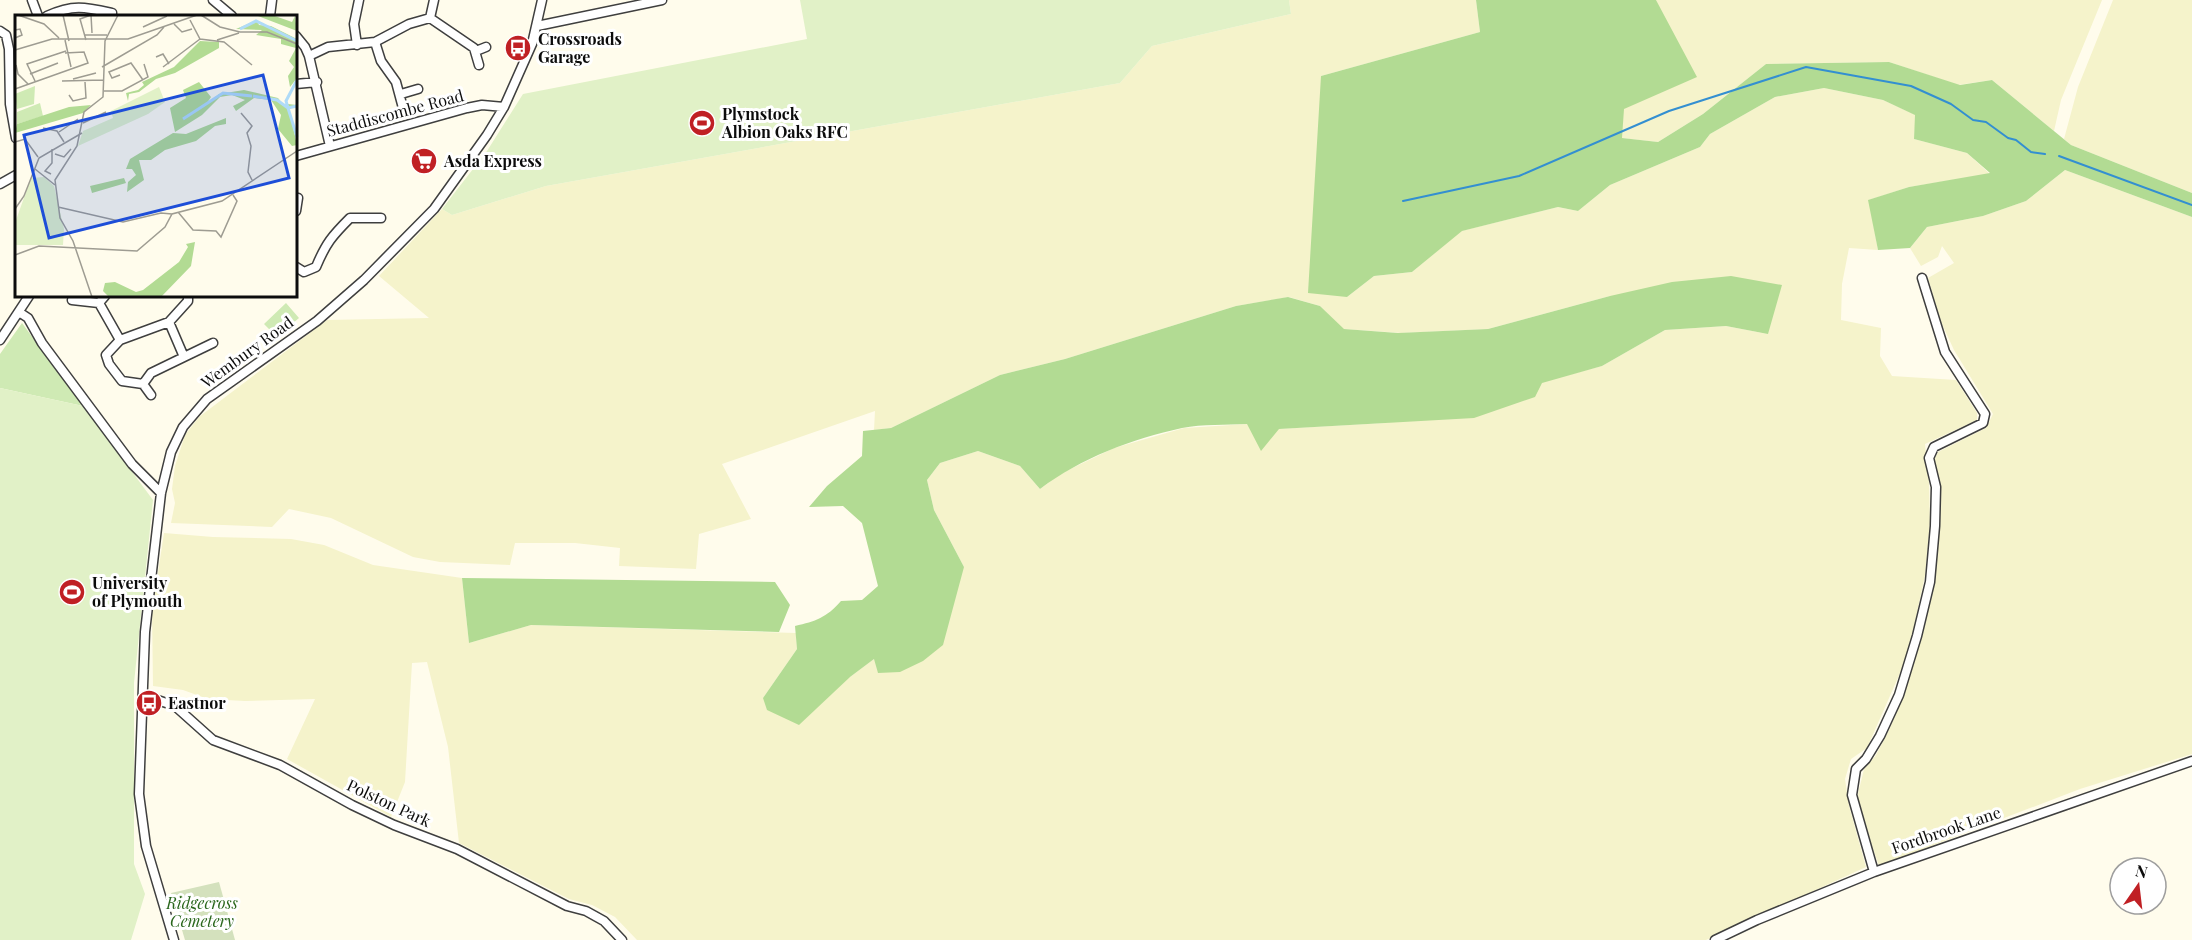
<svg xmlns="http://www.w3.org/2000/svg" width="2192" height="940" font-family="'Playfair Display',serif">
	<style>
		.farmland { fill: #f5f3cb }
		.green { fill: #cfeab4 }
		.forest { fill: #b2db93 }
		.cemetery { fill: #d4e1bd }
		.pitch { fill: #e1f1c7 }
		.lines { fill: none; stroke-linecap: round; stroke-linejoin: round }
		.stream { stroke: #338fd1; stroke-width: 2 }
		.minor-casing { stroke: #3f3f3f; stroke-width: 11 }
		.minor { stroke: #fff; stroke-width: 8 }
		.labels { text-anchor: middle; stroke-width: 6; stroke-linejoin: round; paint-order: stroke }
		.poi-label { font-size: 16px; font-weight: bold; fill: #0c0c0c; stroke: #fff; text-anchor: start }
		.street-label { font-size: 16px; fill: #0c0c0c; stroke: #fff }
		.park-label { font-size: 16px; font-style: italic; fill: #29661b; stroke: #fff }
		.inset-river { fill: none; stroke: #afdbf8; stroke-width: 3 }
		.inset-road { fill: none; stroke: #9e9c92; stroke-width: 1.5 }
		.view { fill: #1d4ed8; fill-opacity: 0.15; stroke: #1d4ed8; stroke-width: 3 }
		.inset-edge { fill: none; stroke: #0c0c0c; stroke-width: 3 }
	</style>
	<rect width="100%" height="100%" fill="#fffcec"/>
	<path class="farmland" d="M1289 0H1476L1480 32 1321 76 1347 297 1374 276 1412 272 1461 231 1558 207 1578 211 1610 185 1700 147 1710 134 1775 97 1824 88 1883 100 1916 115 1914 139 1967 153 1990 174 1909 187 1869 200 1878 250 1849 248 1842 284 1841 320 1881 328 1880 356 1892 376 1956 380 1977 413V420L1925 444 1929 483 1930 523 1925 575 1908 655 1867 748 1851 759 1845 779 1849 806 1866 867 1706 940H637L615 917 592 905 569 899 459 843 448 747 427 662 412 663 405 782 391 817 287 759 315 699 245 701 208 699 183 690 153 686 152 612 164 533 213 537 291 539 324 545 373 565 462 578 469 643 531 625 796 633 797 649 763 698 850 677 874 659 964 567 934 510 927 480 940 463 978 451 1020 466 1040 489 1060 474 1114 448 1184 428 1247 424 1278 429 1385 423 1602 366 1665 330 1726 326 1768 334 1610 296 1488 329 1401 333 1343 329 1320 306 1289 297 1236 306 1065 359 1000 375 891 428 874 430 875 411 722 464 751 519 699 534 696 569 619 566 620 548 575 543H515L510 565 440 562 413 557 331 518 289 509 272 527 171 523 175 503 172 489 175 466 185 435 199 417 327 320 429 318 379 276 442 209 452 215 546 186 1120 83 1152 46 1291 14Z
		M1656 0H2102L2061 100 2054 131 1992 80 1958 85 1889 62 1766 64 1703 114 1658 142 1621 138 1623 109 1660 10Z
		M2113 0H2192V193L2071 145 2064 139 2078 87Z
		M2065 170 2192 217V754L2080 789 1879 866 1859 809 1858 794 1864 769 1876 755 1889 730 1901 702 1934 586 1940 512 1934 460 1938 452 1986 428 1993 414 1954 350 1941 322 1928 278 1954 263 1942 246 1938 257 1921 266 1910 248 1927 227 1983 216 2026 201Z"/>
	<path class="green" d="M286 303 299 318 277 337 264 324Z
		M22 323 83 406 0 388V354Z"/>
	<path class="forest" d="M1476 0H1656L1697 77 1624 109 1622 138 1658 142 1703 114 1766 64 1889 62 1960 85 1992 80 2071 145 2192 193V217L2065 170 2026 201 1983 216 1927 227 1910 248 1878 250 1868 200 1909 187 1990 173 1967 153 1914 139 1915 115 1883 100 1824 88 1775 97 1710 134 1700 147 1610 185 1578 211 1558 207 1462 231 1412 272 1374 276 1347 297 1308 293 1321 76 1480 32Z
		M1731 276 1782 285 1768 334 1726 326 1665 330 1602 366 1542 383 1535 397 1474 418 1279 429 1261 451 1247 424C1226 425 1203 424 1182 428 1132 439 1081 458 1040 489L1020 466 978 451 940 463 927 480 934 510 964 567 943 645 923 661 900 672 878 673 874 659 850 677 799 725 767 710 763 698 797 649 795 626C816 621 826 618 841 601L862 600 878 586 862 523 843 506 809 507 827 486 862 456 863 431 891 428 1000 375 1065 359 1236 306 1288 297 1320 306 1344 329 1398 333 1488 329 1610 296 1672 282Z
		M462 578 775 582 790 605 779 632 531 625 469 643Z"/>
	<path class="cemetery" d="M219 882 235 940H185L171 893Z"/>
	<path class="pitch" d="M800 0H1289L1291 14 1152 46 1120 83 546 186 452 215 442 209 487 151 523 94 807 39Z
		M0 388 83 406 153 500 134 683V864L145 894 131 940H0Z"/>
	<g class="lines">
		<path class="stream" d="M2059 156 2192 205
			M1403 201 1519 176 1669 111 1806 67 1911 86 1951 104 1973 120 1986 122 2008 138 2016 140 2031 152 2045 154"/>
		<defs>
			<path id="minor" d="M32 0 38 16
				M213 0 232 16
				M47 16C73 4 85 7 112 13
				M270 16 272 0
				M430 18 474 48 479 65
				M537 26 662 0
				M0 31 6 35 9 49 10 104 16 138
				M296 36 305 47 309 56 330 146
				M375 42 381 61 396 82 403 108
				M357 45 354 24 359 0
				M476 51 486 47
				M309 56 328 47 375 42 409 24 430 18 434 0
				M296 84 317 82
				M401 94 418 89
				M296 156 467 108 482 105 504 107
				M0 184 16 175
				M296 211 298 198
				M296 267 304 272 316 267C326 243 332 236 350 218H381
				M72 300 99 303 120 340
				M99 303 105 296
				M19 312 28 318 42 343 132 464 161 493
				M0 340 29 296
				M184 357 213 343
				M143 384 151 373 184 357 169 322
				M151 395 143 384 122 381 109 364 106 355 120 340 169 322 188 301V296
				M143 695 175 706 213 740 280 765 352 805 394 825 457 849 567 906 586 911 604 921 622 940
				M1874 872 1852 795 1856 769 1866 759 1880 736 1899 695 1917 636 1930 582 1935 526 1936 487 1929 458 1934 447 1983 423 1985 414 1945 352 1922 278
				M174 940 146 846 139 794 145 632 161 493 171 452 183 427 207 399 317 321 364 280 434 209 487 135 504 107 532 44 542 0
				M1715 940 1757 920 1874 872 2192 761"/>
		</defs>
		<use href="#minor" class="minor-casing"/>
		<use href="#minor" class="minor"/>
	</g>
	<defs>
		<symbol id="bus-disc" viewBox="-11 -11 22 22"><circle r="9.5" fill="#c02024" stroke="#fff"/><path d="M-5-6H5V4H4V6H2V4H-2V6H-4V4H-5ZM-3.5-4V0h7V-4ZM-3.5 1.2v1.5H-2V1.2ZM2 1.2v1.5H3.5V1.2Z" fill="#fff"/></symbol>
		<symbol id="stadium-disc" viewBox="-11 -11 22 22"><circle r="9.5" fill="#c02024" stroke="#fff"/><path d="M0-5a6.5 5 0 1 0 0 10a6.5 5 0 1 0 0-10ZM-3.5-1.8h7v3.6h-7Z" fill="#fff"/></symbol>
		<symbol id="supermarket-disc" viewBox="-11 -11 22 22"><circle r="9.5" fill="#c02024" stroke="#fff"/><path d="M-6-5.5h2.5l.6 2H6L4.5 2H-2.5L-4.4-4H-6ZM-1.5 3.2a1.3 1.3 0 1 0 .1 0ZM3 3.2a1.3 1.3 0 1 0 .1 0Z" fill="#fff"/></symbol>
	</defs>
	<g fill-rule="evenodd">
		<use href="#bus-disc" x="503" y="33" width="30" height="30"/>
		<use href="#stadium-disc" x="687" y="108" width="30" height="30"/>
		<use href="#supermarket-disc" x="409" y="146" width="30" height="30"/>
		<use href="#stadium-disc" x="57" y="577" width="30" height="30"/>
		<use href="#bus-disc" x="134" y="688" width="30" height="30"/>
	</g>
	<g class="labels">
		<g class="poi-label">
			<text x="538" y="45">Crossroads<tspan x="538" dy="18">Garage</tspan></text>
			<text x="722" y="120">Plymstock<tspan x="722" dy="18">Albion Oaks RFC</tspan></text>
			<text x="444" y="167">Asda Express</text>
			<text x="92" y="589">University<tspan x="92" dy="18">of Plymouth</tspan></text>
			<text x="168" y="709">Eastnor</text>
		</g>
		<g class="street-label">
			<text transform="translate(395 113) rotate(-15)" y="6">Staddiscombe Road</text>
			<text transform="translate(247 352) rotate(-36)" y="6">Wembury Road</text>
			<text transform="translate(389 803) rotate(25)" y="6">Polston Park</text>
			<text transform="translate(1946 830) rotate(-19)" y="6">Fordbrook Lane</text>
		</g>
		<g class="park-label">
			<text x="202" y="909">Ridgecross<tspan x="202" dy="18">Cemetery</tspan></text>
		</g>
	</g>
	<g transform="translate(15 15)">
		<rect width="282" height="282" fill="#fffcec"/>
		<path d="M20 71 19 89 2 94 0 79ZM25 88 28 101 2 109V97Z" fill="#cfeab4"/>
		<path d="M257 0 277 7 280 1 282 16 243 1ZM242 5 244 10 256 11 282 24V63L275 72 273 61 279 52 274 46 281 33 266 29V24L241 20 247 15 221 14ZM185 26 204 27V33L160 58 141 64 124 77 114 79 113 86 111 78 123 75 129 70 127 67 159 52ZM184 67 196 82 190 91 204 79 229 75 263 83 270 92 273 89 282 90 274 94 282 130 277 131 263 114 266 100 256 85 239 83 221 96 218 91 230 85 217 80 205 82 187 100 160 117 155 93 171 83 168 75ZM76 90 68 98 0 118 2 109 54 92ZM211 103V109L200 111 181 126 150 135 136 145H124L129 165 112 177 113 167 121 160 117 154H111L115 144 158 118 171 119ZM109 163 111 168 77 178 75 171ZM180 227 176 251 146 282H94L88 276 90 268 100 267 121 277 128 275 164 247 173 232 171 229Z" fill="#b2db93"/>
		<path d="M144 72 150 87 133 99 63 131 68 116 98 103 96 96ZM29 162 39 171 49 214 48 230H0V208L16 163Z" fill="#e1f1c7"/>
		<path class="inset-river" d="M225 14 241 6 282 26M282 65 271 86 273 93 282 91M238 81 262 85 273 93 282 122M168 104 208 78 237 81"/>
		<path class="inset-road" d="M3 0 29 9 44 23M48 0 54 26M76 0 77 18M186 0 205 12 225 17H252L282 29M175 5 185 24 209 27 237 50M159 9 167 17 177 14M128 12 152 1M0 15 5 14 7 20 0 23M70 20H92M50 25 56 52M71 25 65 4 76 0M202 25 224 18M0 35 37 24H113L182 0M141 42 148 39 154 49M1 50 3 59 13 69M87 52 142 20 149 12M148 52 185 24M15 59 43 48M105 60 97 63 94 57 116 48 128 65M58 64 81 58M20 66 12 49 51 36M47 66 88 65M0 74 73 48 69 37 50 38M89 76H107L133 62 129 49M54 80 58 86 71 83 70 67M226 98 237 111 232 118 236 131 233 157 237 165M68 108 91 97M28 113 42 116 49 127M44 117 63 104M0 127 10 124 23 142M40 139 49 142 56 134M20 154 40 170M36 159 30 156 37 148V134M43 192 108 207 146 198 157 199M0 194 9 181 24 143 67 118M163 197 178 215 201 216 206 222 222 186 218 180M0 240 24 231 122 236 150 212 157 199 207 186 282 136M77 282 58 226 45 203 40 165 62 131 69 97 88 82 90 26 103 0"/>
		<path class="view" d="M248 60 274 163 34 223 9 120Z"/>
		<rect width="282" height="282" class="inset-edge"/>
	</g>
	<g transform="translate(2138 886) rotate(14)"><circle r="28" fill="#ffffff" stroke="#9e9e9e" stroke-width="1.5"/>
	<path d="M0-4.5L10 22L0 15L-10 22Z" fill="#c02024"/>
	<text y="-9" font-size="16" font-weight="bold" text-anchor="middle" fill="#0c0c0c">N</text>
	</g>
</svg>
